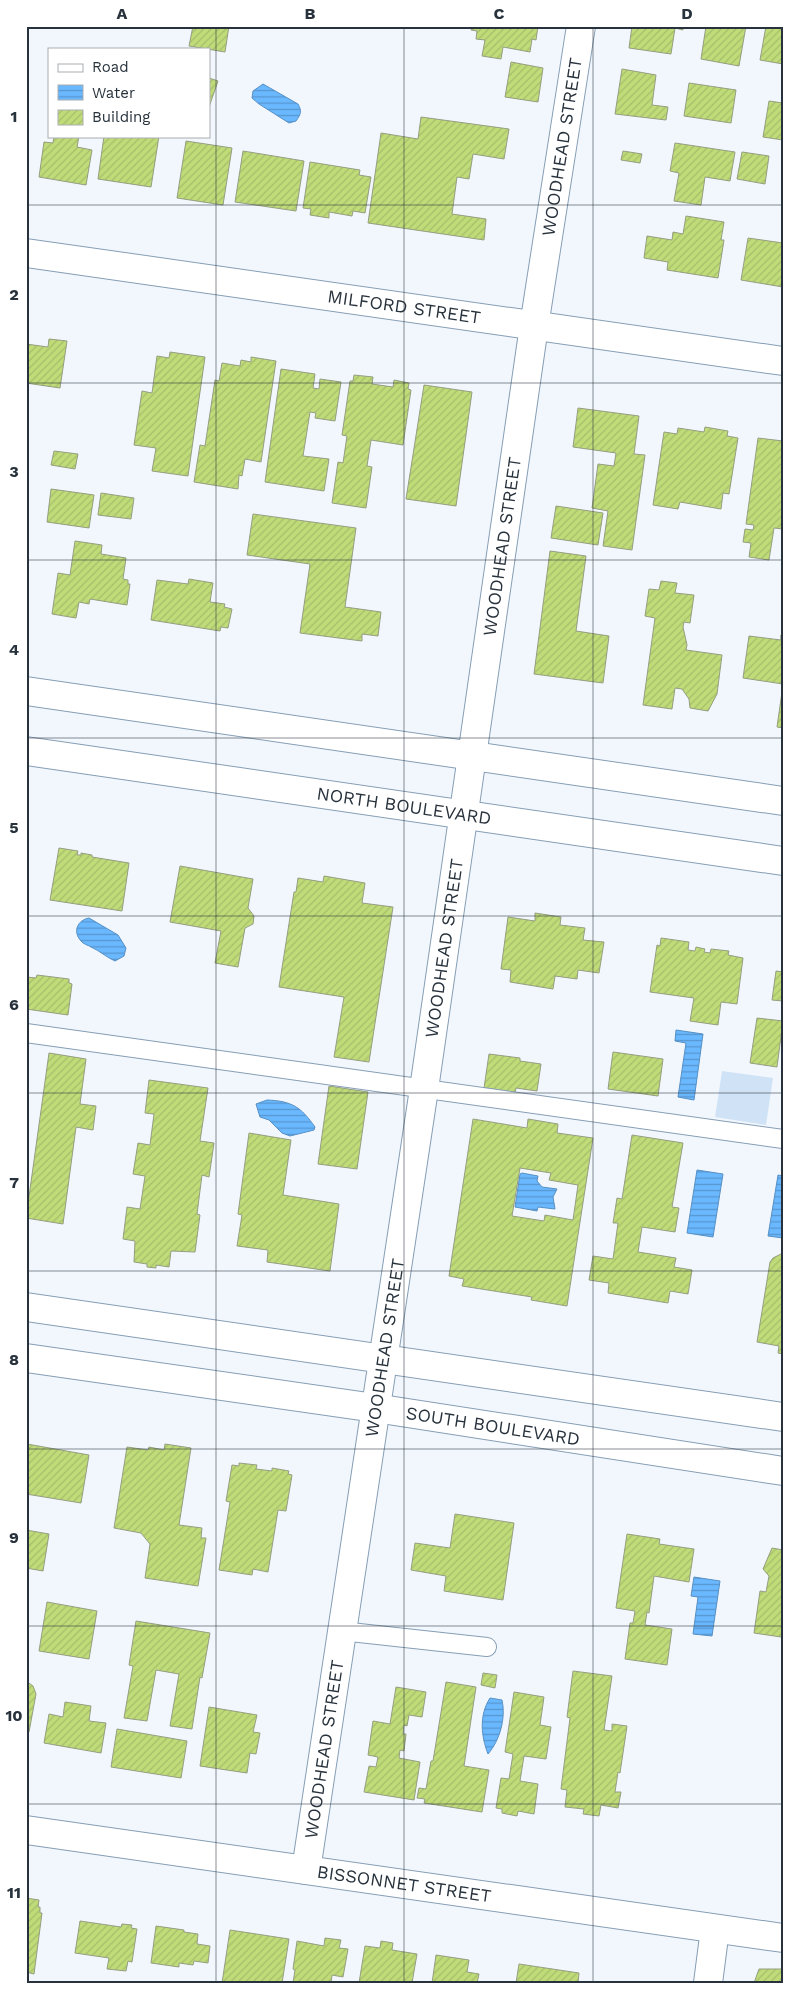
<svg xmlns="http://www.w3.org/2000/svg" width="809" height="2009" font-family="'Work Sans',sans-serif">
	<style>
		.grass { fill: #d0e3f6 }
		.water { fill: url(#water-rules); stroke: #5690c4 }
		.building { fill: url(#building-hatch); stroke: #959e80; fill-rule: evenodd }
		.lines { fill: none; stroke-linecap: round; stroke-linejoin: round }
		.lane-casing { stroke: #869eb5; stroke-width: 20 }
		.street-casing { stroke: #869eb5; stroke-width: 30 }
		.secondary-casing { stroke: #869eb5; stroke-width: 30 }
		.lane { stroke: #fff; stroke-width: 18 }
		.street { stroke: #fff; stroke-width: 28 }
		.secondary { stroke: #fff; stroke-width: 28 }
		.grid { fill: none; stroke: #28323c; stroke-width: 1; stroke-opacity: 0.55 }
		.labels { text-anchor: middle; stroke-width: 4.5; stroke-linejoin: round; paint-order: stroke }
		.street-label { font-size: 18px; fill: #28323c; stroke: #fff }
		.neatline { fill: none; stroke: #28323c; stroke-width: 2 }
		.grid-label { font-size: 16px; text-anchor: middle; font-weight: bold; fill: #28323c }
	</style>
	<defs>
		<pattern id="water-rules" width="6" height="5" patternUnits="userSpaceOnUse" patternTransform="scale(1.25)"><rect width="6" height="5" fill="#6ab8ff"/><path d="M0 2.5h6" fill="none" stroke="#5796d0"/></pattern>
		<pattern id="building-hatch" width="6" height="6" patternUnits="userSpaceOnUse" patternTransform="scale(1.25)"><rect width="6" height="6" fill="#c0dc79"/><path d="M-1 1l2-2M0 6l6-6M5 7l2-2" fill="none" stroke="#a5bd6a"/></pattern>
	</defs>
	<rect width="100%" height="100%" fill="#f2f7fd"/>
	<path class="grass" d="M722 1071 773 1078 766 1125 715 1117Z"/>
	<path class="water" d="M263 84 298 104C302 111 301 114 296 121L289 123 259 104 252 98 253 91Z
		M89 918 118 935 126 948 124 956 115 961C106 957 100 951 91 947 88 945 83 944 81 941 72 931 78 920 89 918Z
		M676 1030 703 1034 694 1100 678 1097 686 1043 675 1041Z
		M267 1100C292 1101 301 1107 315 1127L314 1130 290 1136 282 1133 269 1120 260 1117 256 1104Z
		M697 1170 723 1174 713 1237 687 1233Z
		M522 1173 538 1176 537 1181 542 1187 557 1189 553 1197 555 1209 538 1207 537 1211 515 1207 520 1174Z
		M778 1175 783 1176V1238L768 1236Z
		M694 1577 720 1581 712 1636 693 1634 698 1597 691 1596Z
		M490 1698 502 1700C506 1718 500 1740 488 1754 481 1736 479 1715 490 1698Z"/>
	<path class="building" d="M193 26H229L225 52 189 46Z
		M472 26H538L536 40 532 39 530 52 503 47 501 59 482 56 485 40 476 39 477 31 471 30Z
		M632 26H683V30L675 28 671 54 629 48Z
		M706 26H746L739 66 701 59Z
		M766 26H783V64L760 60Z
		M511 62 543 68 538 102 505 97Z
		M622 69 656 75 652 105 668 107 666 120 615 114Z
		M209 78 218 81 209 107Z
		M689 83 736 90 731 123 684 116Z
		M769 101 783 103V140L763 137Z
		M421 117 509 129 504 159 473 154 469 179 457 177 452 214 486 219 484 240 368 223 381 133 418 139Z
		M54 136H79L77 147 92 150 86 185 39 177 44 142 53 143Z
		M104 136H159L151 187 98 179Z
		M186 141 232 148 223 205 177 198Z
		M675 143 735 152 730 181 705 177 701 205 674 201 679 173 670 171Z
		M243 151 304 161 296 211 235 202Z
		M623 151 642 154 640 163 621 160Z
		M742 152 769 156 765 184 737 179Z
		M310 162 360 170 359 175 371 177 365 213 353 211 352 216 329 212V218L310 215 311 209 303 208Z
		M686 216 724 222 721 240H724L718 278 667 270 668 262 644 258 647 236 672 240 673 232 683 234Z
		M748 238 783 243V287L741 280Z
		M49 339 67 341 60 388 26 383V344L48 347Z
		M170 352 205 357 188 476 152 471 156 448 134 445 142 391 152 393 157 356 169 358Z
		M251 357 276 361 261 462 245 459 242 476 239 475 238 489 194 482 200 445 205 446 215 380 219 381 222 363 240 366 241 360 251 362Z
		M281 369 315 374 313 388 319 389 320 379 341 382 335 421 315 418 316 413 310 412 303 456 329 459 324 491 265 482Z
		M354 375 373 377 372 384 393 387 394 380 409 383 408 389 411 390 403 445 371 440 367 466 372 467 366 508 332 503 338 462 343 463 347 436 342 435 350 381H353Z
		M424 385 472 392 456 506 406 499Z
		M578 408 639 416 634 454 645 455 632 550 603 546 608 511 592 508 598 464 614 466 616 453 573 447Z
		M705 427 728 431 727 436 738 438 729 494 723 493 721 509 680 502 678 509 653 505 664 432 677 434 678 428 704 432Z
		M758 438 783 441V529L774 528 769 560 749 557 751 543 743 542 745 529 753 530 754 525 746 524Z
		M54 451 78 454 75 469 51 465Z
		M51 489 94 495 89 528 47 522Z
		M101 493 134 498 131 519 98 515Z
		M556 506 603 513 598 545 551 538Z
		M253 514 356 528 345 607 381 612 378 636 362 634V641L300 633 310 564 247 555Z
		M75 541 102 545 101 554 126 558 123 579 128 580V584H130L127 605 90 599 89 604 79 602 76 618 52 614 58 573 70 575Z
		M550 551 586 556 576 631 609 636 603 683 534 674Z
		M189 579 213 583 210 602 225 604 224 607 232 609 228 628 221 627 220 631 151 620 157 580 188 584Z
		M661 581 677 583 675 593 694 595 690 623 684 622 683 627 687 645 686 650 722 655 717 694 708 711 690 708 689 699 682 689 675 688 672 709 643 705 655 618 645 616 649 589 659 590Z
		M781 635 783 684 743 678 749 636 781 640Z
		M783 685V728L777 727Z
		M59 848 78 851 77 855H81V853L92 855V857L129 863 122 911 50 900Z
		M180 866 253 879 248 908 254 916 253 924 245 928 238 967 215 963 221 931 170 922Z
		M324 876 365 883 362 903 393 907 369 1062 334 1057 344 997 279 987 294 892H296L298 878 323 882Z
		M535 913 561 917 560 925 585 928 583 940 604 942 599 973 578 970 577 979 555 976 553 989 510 982 511 970 501 969 508 917 535 921Z
		M661 938 689 942 688 950 695 951 696 947 705 949 704 952 710 953 711 949 729 951 728 955 743 958 737 1004 721 1002 718 1025 690 1021 694 998 650 992 657 945 660 946Z
		M776 971 783 972V1001L772 1000Z
		M37 975 69 979V983L72 984 68 1015 26 1009V977L36 978Z
		M757 1018 783 1021 777 1067 750 1063Z
		M613 1052 663 1059 658 1096 608 1089Z
		M49 1053 86 1059 80 1104 96 1106 93 1130 76 1127 63 1224 26 1218Z
		M489 1054 520 1058V1061L541 1064 537 1091 516 1088 515 1093 484 1088Z
		M149 1080 208 1088 200 1141 214 1143 209 1177 202 1175 197 1214 200 1215 195 1252 171 1251 169 1267 156 1265V1268L147 1267V1264L134 1262 135 1241 123 1239 127 1207 140 1209 145 1176 133 1174 138 1143 150 1145 154 1114 145 1113Z
		M329 1086 368 1092 357 1169 318 1164Z
		M473 1119 527 1128 528 1119 558 1124 557 1133 593 1138 567 1306 531 1300 532 1297 462 1286 464 1279 449 1276ZM520 1168 551 1173 549 1180 578 1185 573 1220 545 1215 544 1221 512 1216Z
		M249 1133 291 1140 283 1195 339 1204 330 1271 267 1262 268 1250 237 1246 242 1215 238 1214Z
		M632 1135 683 1143 672 1207 679 1208 675 1232 642 1227 638 1252 676 1258 674 1267 692 1270 688 1294 670 1291 668 1303 608 1293 609 1283 589 1280 593 1256 613 1259 618 1223H613L617 1198 622 1199Z
		M783 1253V1354L778 1353 779 1346 757 1342 770 1262 773 1258Z
		M27 1444 89 1455 81 1503 26 1494Z
		M165 1444 191 1448 179 1525 202 1528 201 1538H206L198 1586 145 1578 150 1544 141 1533 114 1528 127 1447 148 1450 149 1447 164 1450Z
		M239 1463 257 1465 256 1469 272 1471V1468L289 1471 288 1474 292 1475 286 1511 278 1510 268 1572 253 1569 252 1575 219 1570 230 1502 226 1501 232 1465 239 1466Z
		M455 1514 514 1523 503 1600 444 1591 446 1576 411 1570 415 1543 450 1548Z
		M26 1530 49 1534 43 1571 26 1568Z
		M627 1534 660 1539 659 1544 694 1549 689 1582 654 1576 649 1613 647 1612 645 1625 672 1629 667 1665 625 1659 630 1623H633L635 1611 616 1608Z
		M772 1548 783 1550V1636L781 1637 754 1633 760 1591 766 1592 769 1576 763 1569Z
		M47 1602 97 1611 89 1659 39 1651Z
		M136 1621 210 1633 202 1678 200 1677 192 1729 170 1726 179 1674 156 1670 147 1721 124 1718 133 1666 129 1665Z
		M573 1671 612 1676 604 1730 612 1731V1724L627 1726 620 1773 618 1772 615 1792H621L618 1808 601 1805 599 1816 583 1814 584 1809 565 1807 567 1790 561 1789 570 1718 567 1717Z
		M483 1673 497 1675 495 1688 481 1685Z
		M26 1681 33 1686 36 1694 29 1732 26 1731Z
		M446 1682 476 1687 464 1766 489 1770 482 1812 424 1803 425 1799 417 1798 419 1788 426 1789 431 1761H433Z
		M396 1687 426 1692 422 1717 409 1715 407 1726 404 1725 403 1734H406L404 1751 400 1750 399 1758 420 1762 414 1800 364 1792 369 1766 376 1767 378 1757 368 1755 373 1721 390 1724Z
		M514 1692 544 1697 540 1725 551 1727 546 1759 524 1756 520 1781 538 1784 534 1814 518 1811 517 1816 502 1813V1809L496 1808 501 1778 509 1779 513 1754 505 1752Z
		M65 1702 91 1706 89 1721 106 1723 101 1753 44 1743 49 1714 63 1717Z
		M209 1707 257 1715 253 1732 260 1733 256 1754 250 1753 247 1773 200 1766Z
		M117 1729 187 1741 181 1778 111 1767Z
		M26 1898 39 1900 38 1907H40V1913H42L34 1974 26 1972Z
		M80 1921 121 1927 122 1924 132 1925 131 1928 137 1929 132 1962 128 1961 126 1971 107 1969 109 1958 75 1953Z
		M156 1926 184 1930V1932L198 1934 197 1944 210 1946 208 1963 194 1961 193 1965 179 1963V1967L151 1963Z
		M230 1930 289 1939 282 1983H222Z
		M325 1938 341 1940 339 1948 348 1949 343 1977 332 1975 331 1983H293L295 1970 293 1969 297 1941 324 1946Z
		M381 1941 393 1943 392 1950 417 1954 412 1983H359L365 1946 380 1948Z
		M436 1955 469 1960 467 1972 479 1974 477 1983H432Z
		M519 1964 579 1973 578 1983H516Z
		M759 1969H783V1983H754Z"/>
	<g class="lines">
		<defs>
			<path id="lane" d="M26 1033 783 1139
				M341 1631 487 1647"/>
			<g id="street">
				<path id="s1" d="M26 253 783 361"/>
				<path d="M26 691 783 801"/>
				<path id="s2" d="M26 751 783 861"/>
				<path d="M26 1307 783 1417"/>
				<path id="s3" d="M26 1358 375 1408 783 1471"/>
				<path d="M708 1983 715 1929"/>
			</g>
			<g id="secondary">
				<path id="s4" d="M26 1830 783 1938"/>
				<path id="s5" d="M306 1870 424 1089 534 326 581 26"/>
			</g>
		</defs>
		<use href="#lane" class="lane-casing"/>
		<use href="#street" class="street-casing"/>
		<use href="#secondary" class="secondary-casing"/>
		<use href="#lane" class="lane"/>
		<use href="#street" class="street"/>
		<use href="#secondary" class="secondary"/>
	</g>
	<path class="grid" d="M216 26V1983M404 26V1983M593 26V1983M26 205H783M26 383H783M26 560H783M26 738H783M26 916H783M26 1093H783M26 1271H783M26 1449H783M26 1626H783M26 1804H783"/>
	<g class="labels">
		<g class="street-label">
			<text dy="6" stroke="none"><textPath href="#s5" startOffset="1742">WOODHEAD STREET</textPath></text>
			<text dy="6" stroke="none"><textPath href="#s1" startOffset="382">MILFORD STREET</textPath></text>
			<text dy="6" stroke="none"><textPath href="#s5" startOffset="1338">WOODHEAD STREET</textPath></text>
			<text dy="6" stroke="none"><textPath href="#s2" startOffset="382">NORTH BOULEVARD</textPath></text>
			<text dy="6" stroke="none"><textPath href="#s5" startOffset="932">WOODHEAD STREET</textPath></text>
			<text dy="6" stroke="none"><textPath href="#s5" startOffset="528">WOODHEAD STREET</textPath></text>
			<text dy="6" stroke="none"><textPath href="#s3" startOffset="472">SOUTH BOULEVARD</textPath></text>
			<text dy="6" stroke="none"><textPath href="#s5" startOffset="122">WOODHEAD STREET</textPath></text>
			<text dy="6" stroke="none"><textPath href="#s4" startOffset="382">BISSONNET STREET</textPath></text>
		</g>
	</g>
	<rect width="809" height="2009" fill="none" stroke="#ffffff" stroke-width="55"/>
	<rect x="48" y="48" width="162" height="90" fill="#ffffff" stroke="#a9adb1"/>
	<rect x="58" y="64" width="25" height="8" fill="#ffffff" stroke="#a9adb1"/>
	<text x="92" y="72" font-size="15" fill="#28323c">Road</text>
	<rect x="58" y="85" width="25" height="15" fill="url(#water-rules)" stroke="#a9adb1"/>
	<text x="92" y="98" font-size="15" fill="#28323c">Water</text>
	<rect x="58" y="110" width="25" height="15" fill="url(#building-hatch)" stroke="#a9adb1"/>
	<text x="92" y="122" font-size="15" fill="#28323c">Building</text>
	<rect x="28" y="28" width="754" height="1954" class="neatline"/>
	<g class="grid-label">
		<text x="122" y="19">A</text>
		<text x="310" y="19">B</text>
		<text x="499" y="19">C</text>
		<text x="687" y="19">D</text>
		<text x="14" y="122">1</text>
		<text x="14" y="300">2</text>
		<text x="14" y="477">3</text>
		<text x="14" y="655">4</text>
		<text x="14" y="833">5</text>
		<text x="14" y="1010">6</text>
		<text x="14" y="1188">7</text>
		<text x="14" y="1365">8</text>
		<text x="14" y="1543">9</text>
		<text x="14" y="1721">10</text>
		<text x="14" y="1898">11</text>
	</g>
</svg>
